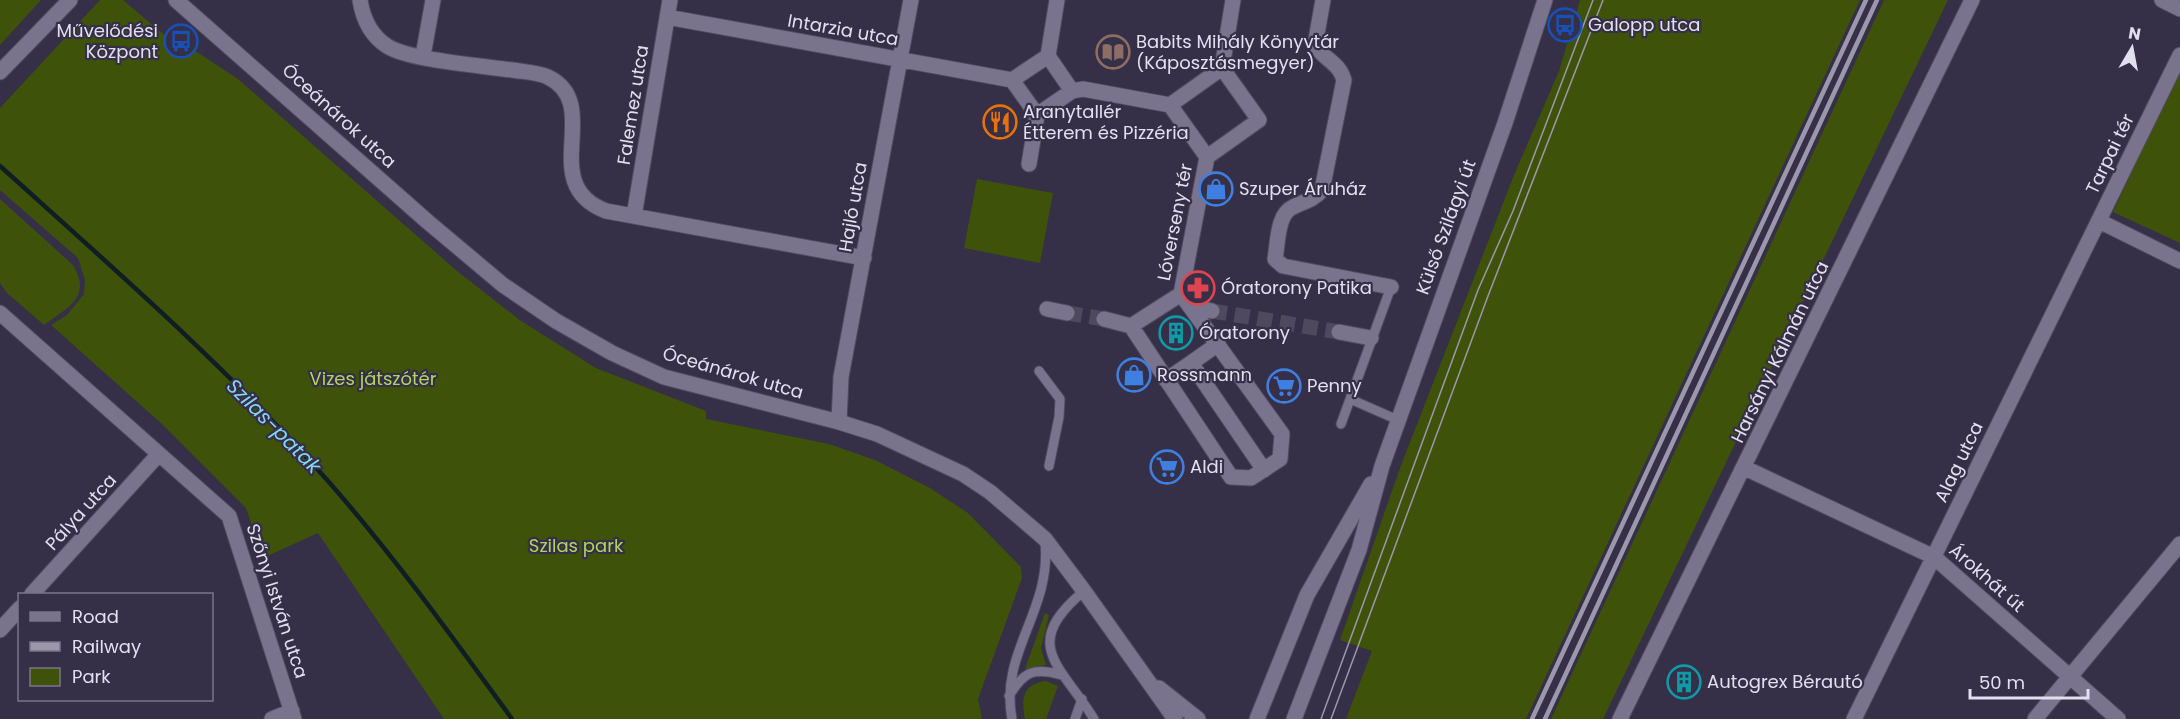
<svg xmlns="http://www.w3.org/2000/svg" width="2180" height="719" font-family="Poppins,sans-serif">
	<style>
		.green { fill: #3f5209 }
		.lines { fill: none; stroke-linecap: round; stroke-linejoin: round }
		.stream { stroke: #0e1e23; stroke-width: 4.5 }
		.street-tunnel { stroke: #4f4960; stroke-width: 15; stroke-dasharray: 15 8; stroke-linecap: butt }
		.lane-casing { stroke: #504b5f; stroke-width: 11 }
		.street-casing { stroke: #504b5f; stroke-width: 17 }
		.secondary-casing { stroke: #504b5f; stroke-width: 17 }
		.lane { stroke: #79738e; stroke-width: 9 }
		.street { stroke: #79738e; stroke-width: 15 }
		.secondary { stroke: #79738e; stroke-width: 15 }
		.tram { stroke: #9c98ab; stroke-width: 1.5 }
		.rail { stroke: #9c98ab; stroke-width: 4.5 }
		.labels { text-anchor: middle; stroke-width: 4.5; stroke-linejoin: round; paint-order: stroke }
		.poi-label { font-size: 18px; fill: #e2dfef; stroke: #352f47; text-anchor: start }
		.street-label { font-size: 18px; fill: #e2dfef; stroke: #352f47 }
		.park-label { font-size: 18px; fill: #b0d45e; stroke: #352f47 }
		.water-label { font-size: 20px; font-style: italic; fill: #84d5f3; stroke: #352f47 }
	</style>
	<rect width="100%" height="100%" fill="#352f47"/>
	<path class="green" d="M0 0H41L0 45Z
		M100 0H123L181 49 188 46 238 79 457 271 521 321 596 368 706 411V419L829 444 875 460 930 488 968 513 1021 567 1022 578 978 699 982 719H444L318 533 263 558 246 508 162 424 51 325 67 315 84 294 85 280 78 258 0 190V108Z
		M1580 0H1860L1526 719H1346L1372 651 1340 640 1400 468 1514 175 1559 71Z
		M1884 0H1948L1603 719H1551Z
		M2180 69V243L2113 212Z
		M977 179 1053 193 1040 263 964 248Z
		M0 199 73 265C93 298 66 308 44 325L7 293 0 283Z
		M1045 613 1049 615 1041 648 1046 665 1025 669Z
		M1046 681 1058 686 1046 719H1025C1021 698 1023 684 1046 681Z"/>
	<g class="lines">
		<path class="stream" d="M0 166C112 267 228 368 328 481 394 556 453 638 512 719"/>
		<path class="street-tunnel" d="M1212 311 1339 332
			M1067 313 1104 319"/>
		<defs>
			<path id="lane" d="M1039 371 1060 399 1059 417 1049 466
				M1350 399 1398 420
				M1341 424 1391 287
				M1084 591C1019 645 1061 665 1094 719
				M1009 696C1024 671 1034 667 1062 675
				M1012 719C999 652 1052 611 1045 542
				M1075 719 1082 699"/>
			<path id="street" d="M360 0C363 19 370 35 387 46 408 60 483 66 512 70 524 72 537 72 548 77 605 105 535 184 606 211L864 258
				M1323 0 1315 45C1324 60 1339 62 1344 80L1322 190C1313 200 1305 201 1293 207 1277 214 1278 243 1275 259L1283 266 1391 287
				M2162 0 2180 9
				M667 17 1012 80
				M423 56 433 0
				M1048 56 1072 91 1037 115 1012 80Z
				M1048 56 1057 0
				M1222 68 1233 0
				M1072 91 1083 89 1170 105 1207 157 1259 120 1222 68 1170 105
				M1029 164 1037 115
				M634 216 670 0
				M2099 221 2180 261
				M1181 294 1282 434 1280 459 1251 478 1231 477 1131 326Z
				M1181 294 1207 157
				M1190 306 1212 311
				M1047 309 1067 313
				M0 313 229 516 294 719
				M1104 319 1131 326
				M1339 332 1371 338
				M1191 363 1218 344
				M1166 380 1191 363 1264 470
				M839 422 841 377 911 0
				M1745 468 1934 557 2118 719
				M32 594 158 455
				M0 630 20 608
				M272 719 292 711
				M1620 719 1972 0
				M1854 719 2180 55
				M2035 719 2180 544"/>
			<path id="secondary" d="M176 0 428 222 503 285 556 321 612 353 664 377 839 422 877 434 963 474 990 492 1045 539 1084 591 1175 719
				M0 72 70 0
				M1159 688 1198 719
				M1257 719 1307 595 1371 484
				M1294 719 1359 550 1382 466 1505 123 1545 0"/>
		</defs>
		<use href="#lane" class="lane-casing"/>
		<use href="#street" class="street-casing"/>
		<use href="#secondary" class="secondary-casing"/>
		<use href="#lane" class="lane"/>
		<use href="#street" class="street"/>
		<use href="#secondary" class="secondary"/>
		<path class="tram" d="M1321 719 1478 290 1513 211 1593 0
			M1331 719 1488 296 1603 0"/>
		<path class="rail" d="M1532 719 1866 0
			M1545 719 1877 0"/>
	</g>
	<defs>
		<symbol id="bus-ring" viewBox="-11 -11 22 22"><circle r="9.5" fill="#352f47" stroke="#1a4fb4" stroke-width="1.5"/><path d="M-5-6H5V4H4V6H2V4H-2V6H-4V4H-5ZM-3.5-4V0h7V-4ZM-3.5 1.2v1.5H-2V1.2ZM2 1.2v1.5H3.5V1.2Z" fill="#1a4fb4"/></symbol>
		<symbol id="library-ring" viewBox="-11 -11 22 22"><circle r="9.5" fill="#352f47" stroke="#8d6e63" stroke-width="1.5"/><path d="M-6-4Q-3-5.5-.7-3.5V5Q-3 3-6 4ZM6-4Q3-5.5 .7-3.5V5Q3 3 6 4Z" fill="#8d6e63"/></symbol>
		<symbol id="restaurant-ring" viewBox="-11 -11 22 22"><circle r="9.5" fill="#352f47" stroke="#e8710a" stroke-width="1.5"/><path d="M-5-6h1v4h1v-4h1v4h1v-4h1v5L-1.5 .5V6h-2V.5L-5-1ZM5-6V6H3V1.5H1.5Q1.5-4 5-6Z" fill="#e8710a"/></symbol>
		<symbol id="shop-ring" viewBox="-11 -11 22 22"><circle r="9.5" fill="#352f47" stroke="#3f7fe0" stroke-width="1.5"/><path d="M-5-2.5h2.3a2.7 3.5 0 0 1 5.4 0H5L5.5 6h-11ZM-1.5-2.5h3a1.5 2.3 0 0 0-3 0Z" fill="#3f7fe0"/></symbol>
		<symbol id="pharmacy-ring" viewBox="-11 -11 22 22"><circle r="9.5" fill="#352f47" stroke="#e0444e" stroke-width="1.5"/><path d="M-2-6h4v4h4v4h-4v4h-4v-4h-4v-4h4Z" fill="#e0444e"/></symbol>
		<symbol id="building-ring" viewBox="-11 -11 22 22"><circle r="9.5" fill="#352f47" stroke="#0f9aa8" stroke-width="1.5"/><path d="M-4-6H4V6H1V3H-1V6H-4ZM-2.5-4.3h1.7v1.8h-1.7ZM.8-4.3h1.7v1.8H.8ZM-2.5-1h1.7V.8h-1.7ZM.8-1h1.7V.8H.8Z" fill="#0f9aa8"/></symbol>
		<symbol id="supermarket-ring" viewBox="-11 -11 22 22"><circle r="9.5" fill="#352f47" stroke="#3f7fe0" stroke-width="1.5"/><path d="M-6-5.5h2.5l.6 2H6L4.5 2H-2.5L-4.4-4H-6ZM-1.5 3.2a1.3 1.3 0 1 0 .1 0ZM3 3.2a1.3 1.3 0 1 0 .1 0Z" fill="#3f7fe0"/></symbol>
	</defs>
	<g fill-rule="evenodd">
		<use href="#bus-ring" x="1546" y="6" width="38" height="38"/>
		<use href="#bus-ring" x="162" y="22" width="38" height="38"/>
		<use href="#library-ring" x="1094" y="33" width="38" height="38"/>
		<use href="#restaurant-ring" x="981" y="103" width="38" height="38"/>
		<use href="#shop-ring" x="1197" y="170" width="38" height="38"/>
		<use href="#pharmacy-ring" x="1179" y="269" width="38" height="38"/>
		<use href="#building-ring" x="1157" y="314" width="38" height="38"/>
		<use href="#shop-ring" x="1115" y="356" width="38" height="38"/>
		<use href="#supermarket-ring" x="1265" y="367" width="38" height="38"/>
		<use href="#supermarket-ring" x="1148" y="448" width="38" height="38"/>
		<use href="#building-ring" x="1665" y="663" width="38" height="38"/>
	</g>
	<g class="labels">
		<g class="poi-label">
			<text x="1588" y="31">Galopp utca</text>
			<text x="158" y="37" text-anchor="end">Művelődési<tspan x="158" dy="21">Központ</tspan></text>
			<text x="1136" y="48">Babits Mihály Könyvtár<tspan x="1136" dy="21">(Káposztásmegyer)</tspan></text>
			<text x="1023" y="118">Aranytallér<tspan x="1023" dy="21">Étterem és Pizzéria</tspan></text>
			<text x="1239" y="195">Szuper Áruház</text>
			<text x="1221" y="294">Óratorony Patika</text>
			<text x="1199" y="339">Óratorony</text>
			<text x="1157" y="381">Rossmann</text>
			<text x="1307" y="392">Penny</text>
			<text x="1190" y="473">Aldi</text>
			<text x="1707" y="688">Autogrex Bérautó</text>
		</g>
		<g class="street-label">
			<text transform="translate(843 30) rotate(10)" y="6">Intarzia utca</text>
			<text transform="translate(633 105) rotate(-81)" y="6">Falemez utca</text>
			<text transform="translate(339 116) rotate(42)" y="6">Óceánárok utca</text>
			<text transform="translate(2110 154) rotate(-64)" y="6">Tarpai tér</text>
			<text transform="translate(853 207) rotate(-80)" y="6">Hajló utca</text>
			<text transform="translate(1175 222) rotate(-79)" y="6">Lóverseny tér</text>
			<text transform="translate(1446 227) rotate(-70)" y="6">Külső Szilágyi út</text>
			<text transform="translate(1780 352) rotate(-64)" y="6">Harsányi Kálmán utca</text>
			<text transform="translate(733 373) rotate(16)" y="6">Óceánárok utca</text>
			<text transform="translate(1959 462) rotate(-64)" y="6">Alag utca</text>
			<text transform="translate(81 512) rotate(-48)" y="6">Pálya utca</text>
			<text transform="translate(1987 578) rotate(41)" y="6">Árokhát út</text>
			<text transform="translate(277 601) rotate(72)" y="6">Szőnyi István utca</text>
		</g>
		<g class="park-label">
			<text x="373" y="385">Vizes játszótér</text>
			<text x="576" y="552">Szilas park</text>
		</g>
		<g class="water-label">
			<text transform="translate(274 426) rotate(45)" y="7">Szilas-patak</text>
		</g>
	</g>
	<rect x="18" y="593" width="195" height="108" fill="#352f47" stroke="#7a758a" stroke-width="1.5"/>
	<rect x="30" y="612" width="30" height="9" fill="#79738e" stroke="#7a758a" stroke-width="1.5"/>
	<text x="72" y="623" font-size="18" fill="#e2dfef">Road</text>
	<rect x="30" y="642" width="30" height="9" fill="#9c98ab" stroke="#7a758a" stroke-width="1.5"/>
	<text x="72" y="653" font-size="18" fill="#e2dfef">Railway</text>
	<rect x="30" y="668" width="30" height="18" fill="#3f5209" stroke="#7a758a" stroke-width="1.5"/>
	<text x="72" y="683" font-size="18" fill="#e2dfef">Park</text>
	<g transform="translate(2132 48) rotate(10)" stroke="#352f47" stroke-width="4.5" paint-order="stroke">
	<path d="M0-4.5L10 22L0 15L-10 22Z" fill="#e2dfef"/>
	<text y="-9" font-size="16" font-weight="bold" text-anchor="middle" fill="#e2dfef">N</text>
	</g>
	<path d="M1970 689v9h118v-9" fill="none" stroke="#e2dfef" stroke-width="3"/>
	<text x="1979" y="689" font-size="18" fill="#e2dfef" stroke="#352f47" stroke-width="4.5" paint-order="stroke">50 m</text>
</svg>
